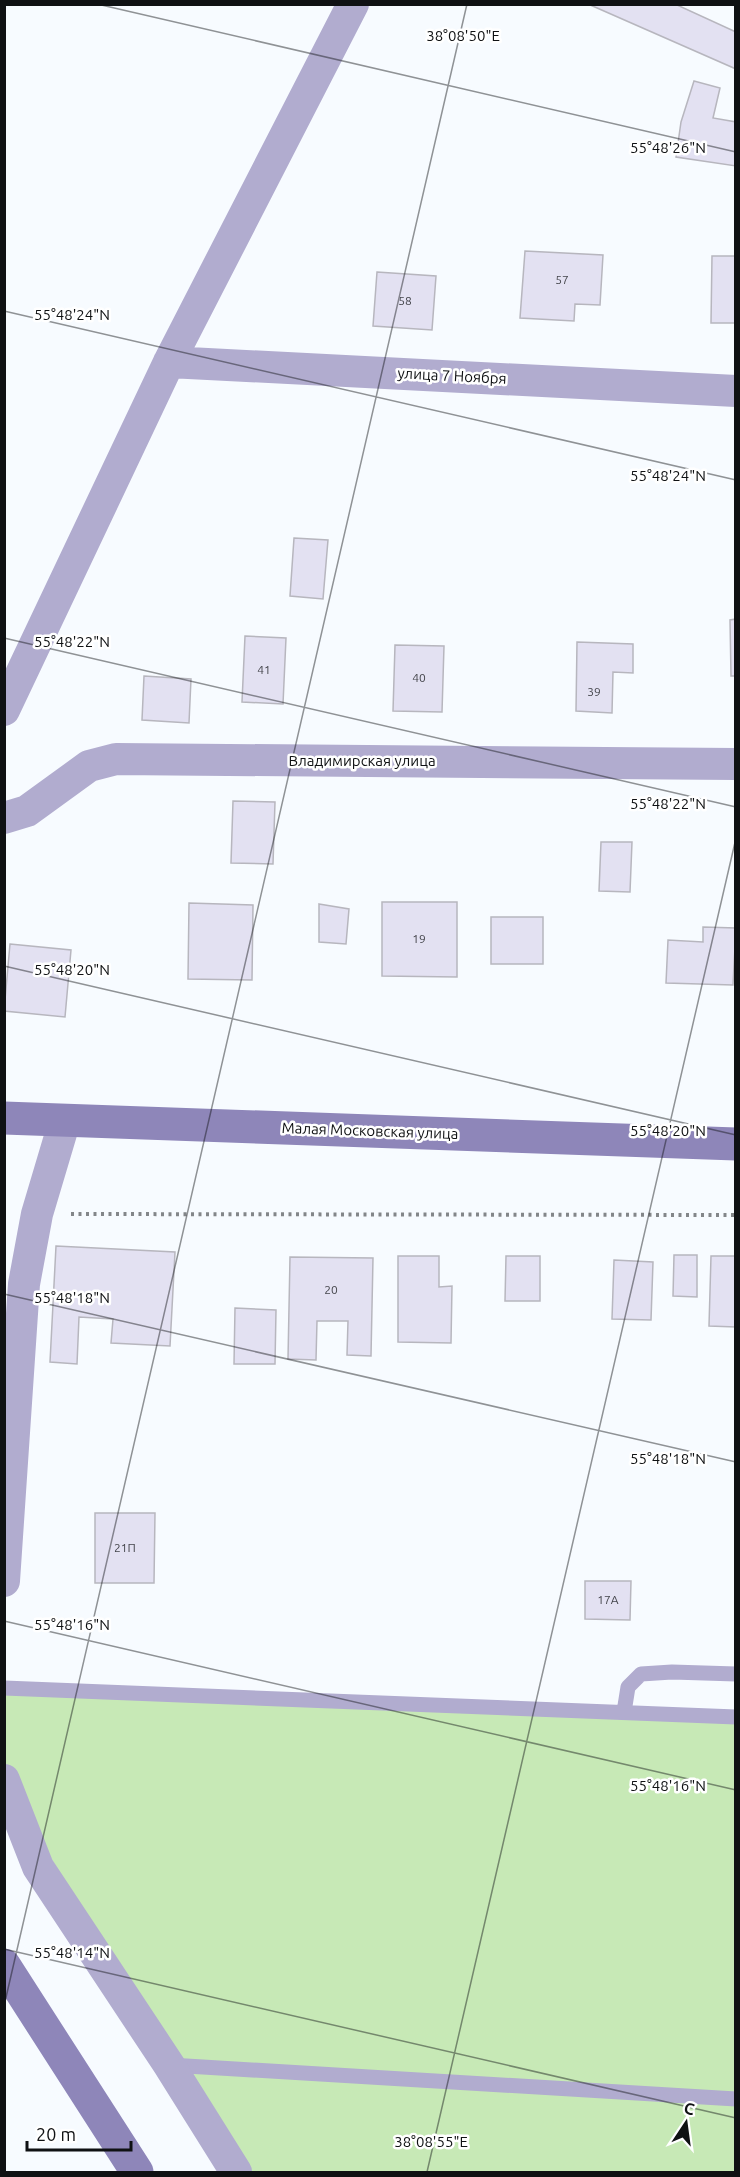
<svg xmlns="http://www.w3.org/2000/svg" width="740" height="2177" font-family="Ubuntu,sans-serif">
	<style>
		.garden { fill: #c7e9b6 }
		.building { fill: #e3e1f2; stroke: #b7b6be; stroke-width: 1.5 }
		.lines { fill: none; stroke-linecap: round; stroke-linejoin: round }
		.path { stroke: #838689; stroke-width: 4; stroke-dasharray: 3 4.5; stroke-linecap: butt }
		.lane { stroke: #b1accf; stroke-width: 15 }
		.street { stroke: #b1accf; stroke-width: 32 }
		.secondary { stroke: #8e86b9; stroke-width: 33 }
		.ticks { fill: none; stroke: #0f1113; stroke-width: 1.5; stroke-opacity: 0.45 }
		.labels { text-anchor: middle; stroke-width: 5; stroke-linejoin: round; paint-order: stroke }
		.number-label { font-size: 12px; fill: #44454b }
		.street-label { font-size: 15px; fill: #0f1113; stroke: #fff }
		.ticks-label { font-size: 15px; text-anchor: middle; fill: #0f1113; stroke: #fff; stroke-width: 5; stroke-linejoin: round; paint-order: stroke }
	</style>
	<rect width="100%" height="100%" fill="#f7fbff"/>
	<path class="garden" d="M5 1688 735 1717V2172H236L5 1780Z"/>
	<path class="building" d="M588 4H675L736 32V69Z
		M694 81 720 88 713 118 736 122V166L676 157 681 122Z
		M525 251 603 255 600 305 575 304 574 321 520 318Z
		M712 256H736V323H711Z
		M377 272 436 276 432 330 373 326Z
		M294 538 328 540 323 599 290 596Z
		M736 619V676H731L730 620Z
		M245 636 286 638 283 704 242 702Z
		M577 642 633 644V673L613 672 612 713 576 711Z
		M395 645 444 646 442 712 393 711Z
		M144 676 191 679 189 723 142 720Z
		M233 801 275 802 273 864 231 863Z
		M601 842H632L630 892 599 891Z
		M382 902H457V977L382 976Z
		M189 903 253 905 252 980 188 979Z
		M319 904 349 909 346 944 319 942Z
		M491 917H543V964H491Z
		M703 927 736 928 733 985 666 983 668 940 703 942Z
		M10 944 71 950 65 1017 4 1011Z
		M56 1246 175 1252 170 1346 111 1343 113 1319 79 1317 77 1364 50 1362Z
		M674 1255H697V1297L673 1296Z
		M398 1256H439V1287L452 1286 451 1343 398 1342Z
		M506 1256H540V1301H505Z
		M711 1256H736V1327L709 1326Z
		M290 1257 373 1258 371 1356 347 1355 348 1321H317L316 1360 288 1359Z
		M614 1260 653 1262 651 1320 612 1319Z
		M235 1308 276 1310 275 1364H234Z
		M95 1513H155L154 1583H95Z
		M585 1581H631L630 1620 585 1619Z"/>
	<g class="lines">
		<path class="path" d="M71 1214 736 1215"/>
		<path class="lane" d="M4 1688 736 1717
			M624 1712 628 1687 641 1674 672 1672 736 1674
			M170 2065 736 2099"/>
		<path class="street" d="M169 362 736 391
			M4 710 169 362 353 4
			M4 818 27 811 89 766 116 759 736 764
			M4 1581 24 1284 37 1214 65 1120
			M4 1780 38 1867 169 2065 236 2172"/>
		<path class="secondary" d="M4 1118 736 1144
			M4 1965 137 2172"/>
	</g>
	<path class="ticks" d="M97 4 736 152M4 8 5 4M4 311 736 480M4 638 736 807M4 966 736 1135M4 1294 736 1462M4 1621 736 1790M4 1949 736 2118M4 2006 467 4M427 2172 736 838"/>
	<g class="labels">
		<g class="number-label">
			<text x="562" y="284">57</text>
			<text x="405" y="305">58</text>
			<text x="264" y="674">41</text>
			<text x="419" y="682">40</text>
			<text x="594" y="696">39</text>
			<text x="419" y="943">19</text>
			<text x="331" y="1294">20</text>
			<text x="125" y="1552">21П</text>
			<text x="608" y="1604">17А</text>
		</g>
		<g class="street-label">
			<text transform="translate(452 376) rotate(3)" y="5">улица 7 Ноября</text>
			<text x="362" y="766">Владимирская улица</text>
			<text transform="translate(370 1131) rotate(2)" y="5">Малая Московская улица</text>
		</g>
	</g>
	<g class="ticks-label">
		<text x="463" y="41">38°08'50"E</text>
		<text x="668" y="153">55°48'26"N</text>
		<text x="72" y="320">55°48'24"N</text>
		<text x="668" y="481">55°48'24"N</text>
		<text x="72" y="647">55°48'22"N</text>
		<text x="668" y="809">55°48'22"N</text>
		<text x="72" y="975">55°48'20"N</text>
		<text x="668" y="1136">55°48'20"N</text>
		<text x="72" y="1303">55°48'18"N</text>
		<text x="668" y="1464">55°48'18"N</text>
		<text x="72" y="1630">55°48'16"N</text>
		<text x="668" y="1791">55°48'16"N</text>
		<text x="72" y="1958">55°48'14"N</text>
		<text x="431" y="2147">38°08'55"E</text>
	</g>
	<rect width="740" height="2177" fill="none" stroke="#0f1113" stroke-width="12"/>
	<g transform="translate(686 2123) rotate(13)" stroke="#ffffff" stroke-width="4.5" paint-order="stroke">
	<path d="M0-4.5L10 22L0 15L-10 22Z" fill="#0f1113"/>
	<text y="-9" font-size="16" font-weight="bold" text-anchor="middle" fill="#0f1113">С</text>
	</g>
	<path d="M27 2141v9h104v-9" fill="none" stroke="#0f1113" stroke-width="3"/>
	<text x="36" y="2141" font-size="18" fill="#0f1113" stroke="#ffffff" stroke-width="4.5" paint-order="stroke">20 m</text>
</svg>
